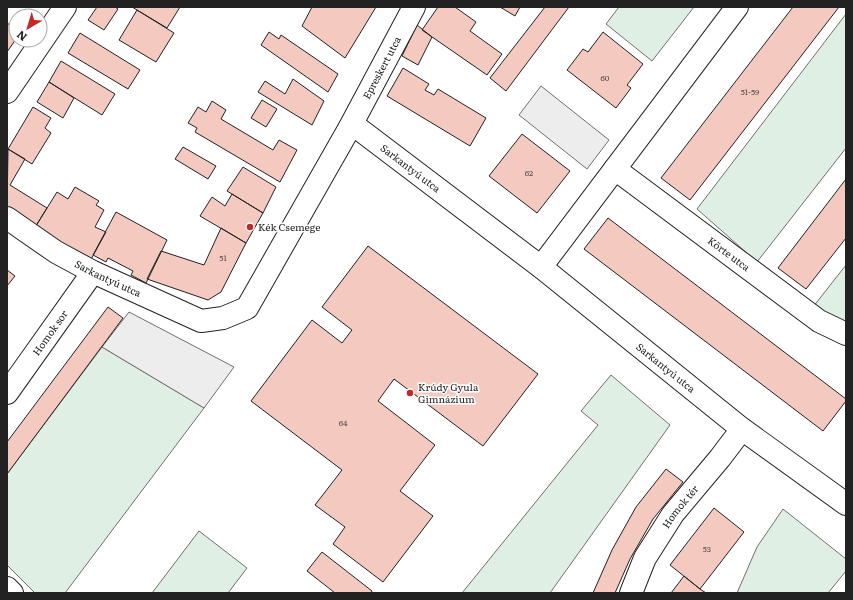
<svg xmlns="http://www.w3.org/2000/svg" width="853" height="600" font-family="Literata,serif">
	<style>
		.green { fill: #e0efe3; stroke: #6f6f6f }
		.parking { fill: #ededed; stroke: #6f6f6f }
		.building { fill: #f3c9c0; stroke: #222 }
		.lines { fill: none; stroke-linecap: round; stroke-linejoin: round }
		.minor-casing { stroke: #222; stroke-width: 24 }
		.minor { stroke: #fff; stroke-width: 22 }
		.poi-dot { fill: #c62828; stroke: #fff; stroke-width: 1.5 }
		.labels { text-anchor: middle; stroke-width: 3; stroke-linejoin: round; paint-order: stroke }
		.number-label { font-size: 8px; fill: #564c4a }
		.street-label { font-size: 10px; fill: #222; stroke: #fff }
		.poi-label { font-size: 10px; fill: #222; stroke: #fff; text-anchor: start }
	</style>
	<rect width="100%" height="100%" fill="#fff"/>
	<path class="green" d="M619 7H694L652 61 606 24Z
		M846 14V148L757 262 697 209Z
		M846 265V327L813 307Z
		M102 347 204 408 65 593H35L7 565V474Z
		M611 375 670 425 550 593H462L598 425 581 411Z
		M783 509 846 559V571L828 593H737L757 547Z
		M199 531 247 568 228 593H152Z"/>
	<path class="parking" d="M541 86 609 140 587 169 519 115Z
		M129 312 234 367 204 408 102 347Z"/>
	<path class="building" d="M97 7H115L118 9 104 30 88 20Z
		M132 7H180L167 28Z
		M312 7H376L345 58 302 26Z
		M438 7H455L476 22 470 31 502 54 487 75 422 30Z
		M500 7H520L515 16Z
		M545 7H569L506 91 490 78Z
		M793 7H839L690 200 661 178Z
		M137 10 174 33 156 62 119 40Z
		M7 23 16 29V39L7 52Z
		M417 25 432 37 418 65 402 56Z
		M269 32 279 39 281 35 338 74 328 92 261 45Z
		M603 32 643 64 627 85 631 88 616 108 567 70 583 49 588 52Z
		M80 33 140 70 128 89 68 53Z
		M61 61 115 94 102 115 49 82Z
		M403 68 429 84 425 90 434 95 438 89 486 118 470 146 387 96Z
		M293 79 324 101 312 125 258 92 265 81 285 94Z
		M49 82 74 98 63 118 37 102Z
		M262 100 277 109 266 127 251 118Z
		M212 101 226 110 221 119 273 150 279 140 297 150 280 182 195 132 197 128 188 123 198 107 206 112Z
		M33 107 51 118 45 128 51 133 32 164 8 149Z
		M522 134 570 171 537 213 489 176Z
		M183 147 216 166 208 179 175 159Z
		M8 149 25 159 10 185 47 208 34 229 7 212Z
		M243 167 276 187 263 213 227 191Z
		M846 179V238L806 289 778 268Z
		M75 187 99 201 96 205 104 210 95 227 106 232 89 263 34 229 57 192 68 199Z
		M232 194 263 213 246 243 200 216 212 197 225 206Z
		M116 212 167 240 146 283 131 275 133 271 108 258 106 262 93 255Z
		M608 218 846 399V401L823 431 584 249Z
		M221 228 246 243 221 292 208 300 147 279 161 251 204 265Z
		M368 246 538 374 483 446 394 379 378 401 435 445 400 491 433 516 383 582 333 544 345 527 315 505 342 470 251 401 312 320 342 343 352 330 322 307Z
		M7 270 15 276 7 286Z
		M108 307 123 318 7 474V442Z
		M666 469 683 482 653 519 630 559 615 593H593L612 550 636 507Z
		M714 508 744 532 700 589 670 565Z
		M322 552 372 591 371 593H335L307 571Z
		M684 576 700 589 706 593H671Z"/>
	<g class="lines">
		<defs>
			<g id="minor">
				<path d="M7 92 65 7"/>
				<path id="s1" d="M350 127 359 129 541 267 742 429 846 504"/>
				<path id="s2" d="M615 169 819 321 846 334"/>
				<path id="s3" d="M7 218 56 252 93 272 201 321 223 318 247 308 350 127 414 7"/>
				<path d="M541 267 737 7"/>
				<path id="s4" d="M7 393 93 272"/>
				<path d="M7 588 12 593"/>
				<path id="s5" d="M631 593 645 558 673 514 720 458 742 429"/>
			</g>
		</defs>
		<use href="#minor" class="minor-casing"/>
		<use href="#minor" class="minor"/>
	</g>
	<g class="poi-dot">
		<circle cx="250" cy="227" r="4"/>
		<circle cx="410" cy="393" r="4"/>
	</g>
	<g class="labels">
		<g class="number-label">
			<text x="605" y="81">60</text>
			<text x="750" y="95">51-59</text>
			<text x="529" y="176">62</text>
			<text x="223" y="261">51</text>
			<text x="343" y="426">64</text>
			<text x="707" y="552">53</text>
		</g>
		<g class="street-label">
			<text dy="4" stroke="none"><textPath href="#s3" startOffset="544">Epreskert utca</textPath></text>
			<text dy="4" stroke="none"><textPath href="#s1" startOffset="74">Sarkantyú utca</textPath></text>
			<text dy="4" stroke="none"><textPath href="#s2" startOffset="142">Körte utca</textPath></text>
			<text dy="4" stroke="none"><textPath href="#s3" startOffset="118">Sarkantyú utca</textPath></text>
			<text dy="4" stroke="none"><textPath href="#s4" startOffset="74">Homok sor</textPath></text>
			<text dy="4" stroke="none"><textPath href="#s1" startOffset="398">Sarkantyú utca</textPath></text>
			<text dy="4" stroke="none"><textPath href="#s5" startOffset="100">Homok tér</textPath></text>
		</g>
		<g class="poi-label">
			<text x="258" y="231">Kék Csemege</text>
			<text x="418" y="391">Krúdy Gyula<tspan x="418" dy="12">Gimnázium</tspan></text>
		</g>
	</g>
	<rect width="853" height="600" fill="none" stroke="#222222" stroke-width="16"/>
	<g transform="translate(28 28) rotate(218)"><circle r="19" fill="#ffffff" stroke="#a7a7a7"/>
	<path d="M0-3L7 15L0 10L-7 15Z" fill="#c62828"/>
	<text y="-6" font-size="11" font-weight="bold" text-anchor="middle" fill="#222222">N</text>
	</g>
</svg>
